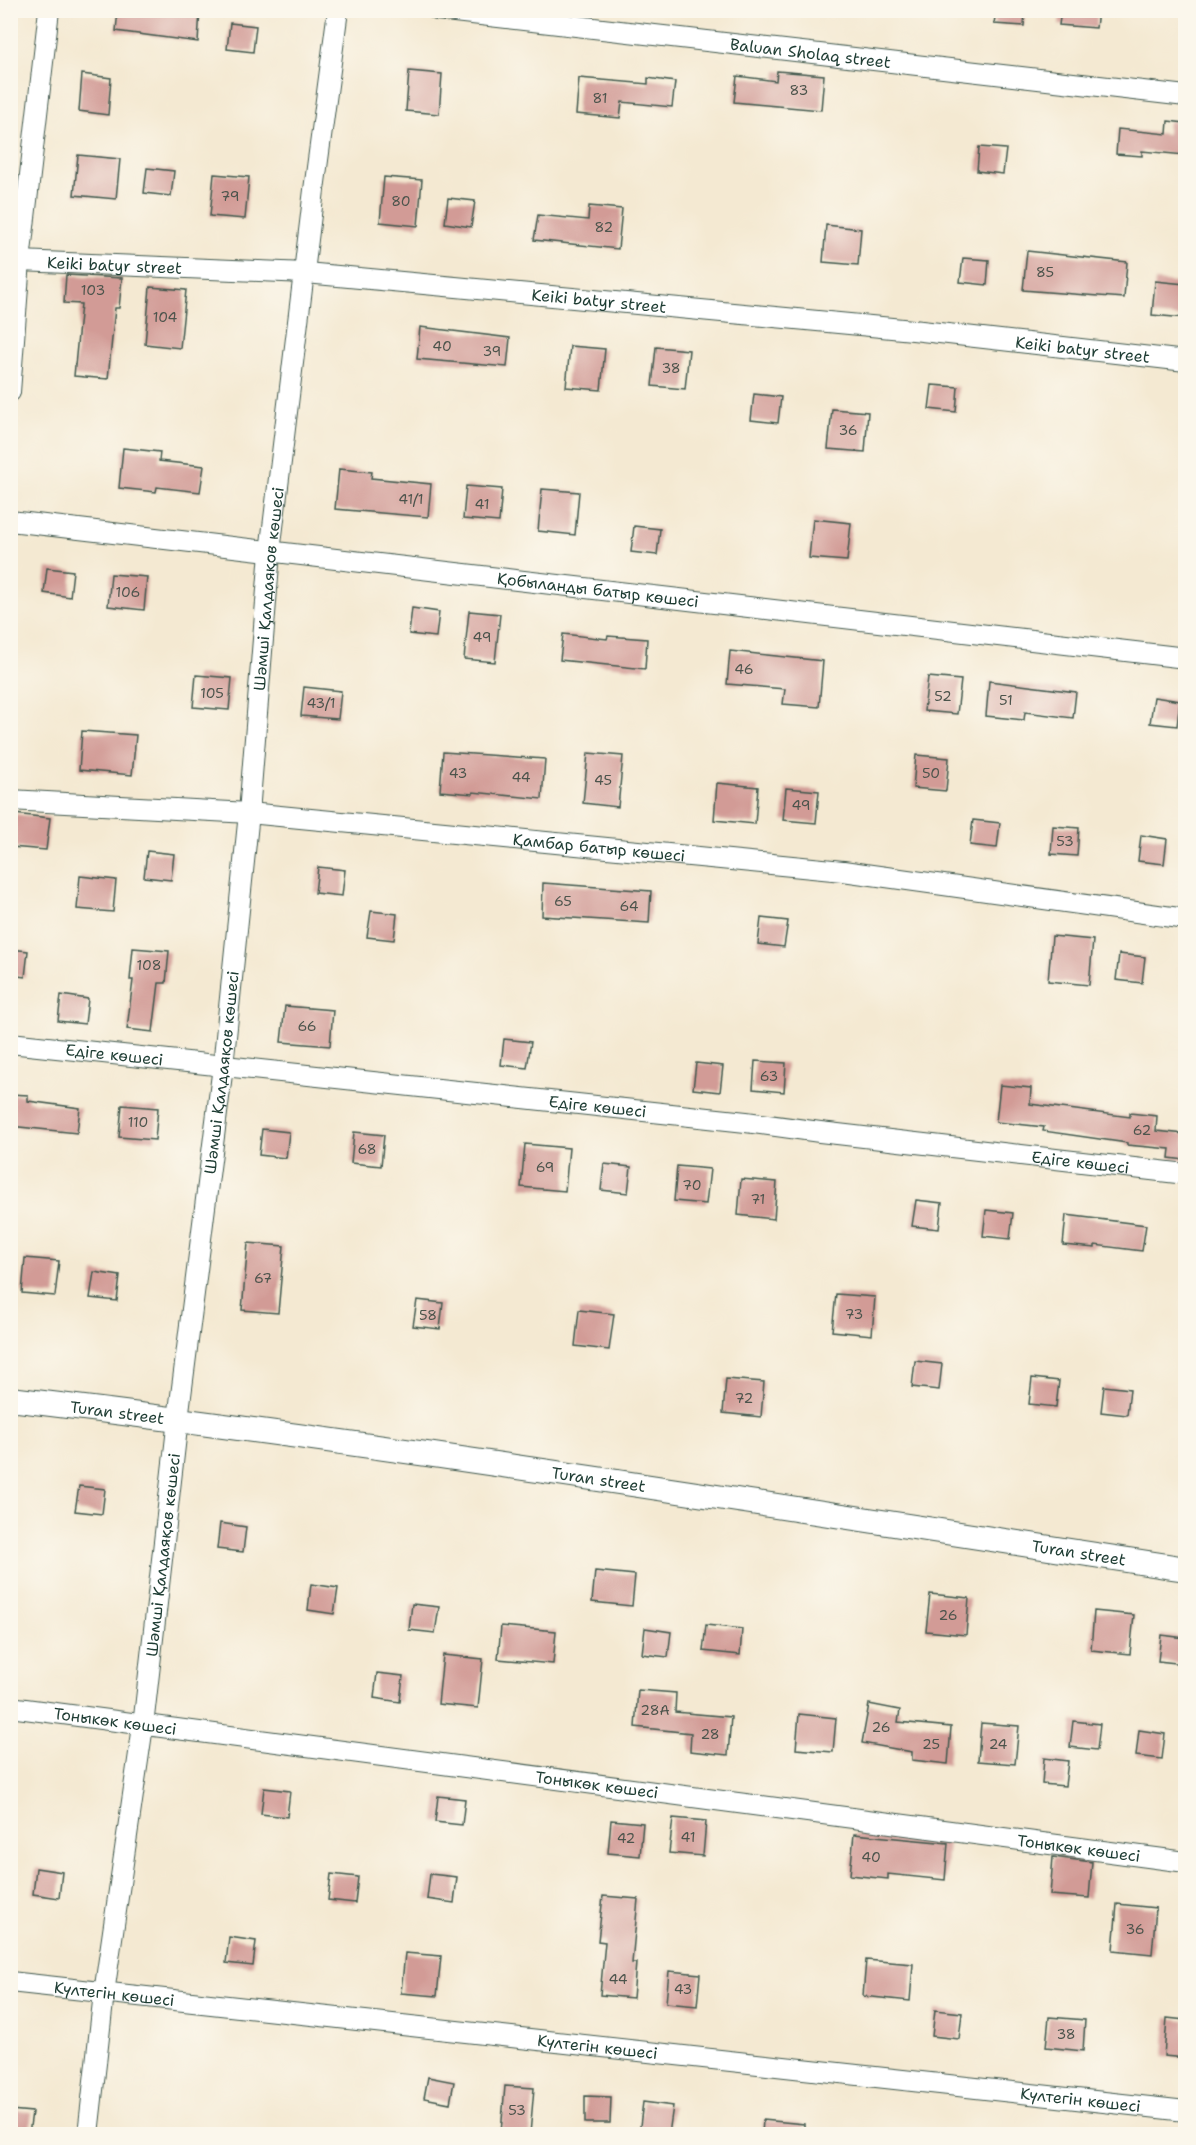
<svg xmlns="http://www.w3.org/2000/svg" width="1196" height="2145" font-family="'Shantell Sans',sans-serif">
	<style>
		.building { fill: #d29b96 }
		.lines { fill: none; stroke-linecap: round; stroke-linejoin: round }
		.minor-casing { stroke: #3f574c; stroke-width: 22 }
		.tertiary-casing { stroke: #3f574c; stroke-width: 26 }
		.minor { stroke: #fff; stroke-width: 20 }
		.tertiary { stroke: #fff; stroke-width: 24 }
		.labels { text-anchor: middle; stroke-width: 6; stroke-linejoin: round; paint-order: stroke }
		.number-label { font-size: 14px; fill: #4c544c }
		.street-label { font-size: 16px; fill: #1f3d34; stroke: #fbf7ec }
	</style>
	<rect width="100%" height="100%" fill="#fbf7ec"/>
	<filter id="ink" filterUnits="userSpaceOnUse"><feTurbulence type="fractalNoise" baseFrequency=".0167" numOctaves="2"/><feDisplacementMap in="SourceGraphic" scale="12" xChannelSelector="R" yChannelSelector="G"/><feConvolveMatrix kernelMatrix="1 2 1 2 8 2 1 2 1" color-interpolation-filters="sRGB"/></filter>
	<filter id="wash" filterUnits="userSpaceOnUse"><feTurbulence type="fractalNoise" baseFrequency=".008" numOctaves="4" result="noise"/><feDisplacementMap in="SourceGraphic" scale="24" xChannelSelector="R" yChannelSelector="G"/><feGaussianBlur stdDeviation="1.35" result="paint"/><feColorMatrix in="noise" values="0 0 0 0 0 0 0 0 0 0 0 0 0 0 0 0 0 1.4 0 .05"/><feComposite in="paint" operator="in"/></filter>
	<g filter="url(#wash)">
		<rect width="100%" height="100%" fill="#f4e9d2"/>
		<g id="blocks">
			<path class="building" d="M118 10H200L198 42 116 31Z
				M996 10H1025L1024 26 994 24Z
				M1061 10H1098L1096 28 1059 25Z
				M230 23 256 26 253 52 227 49Z
				M409 71 442 74 439 114 406 111Z
				M777 71 824 75 821 110 734 102 737 76 776 81Z
				M82 74 111 78 108 115 79 111Z
				M579 78 648 84V78L675 82 672 107 622 102 620 118 576 114Z
				M1168 121 1185 123V155L1142 151V156L1116 154 1118 129 1167 134Z
				M979 147 1006 149 1003 174 977 171Z
				M78 155 120 159 116 199 74 195Z
				M147 168 174 171 171 196 144 193Z
				M214 174 249 177 245 219 210 216Z
				M384 177 422 180 418 226 380 222Z
				M448 198 475 201 471 227 445 223Z
				M589 206 622 209 618 249 534 240 538 215 588 220Z
				M826 225 861 229 858 265 823 262Z
				M1027 251 1127 262 1124 298 1023 290Z
				M963 258 989 260 987 285 960 282Z
				M66 275 122 278 119 308H115L108 379 74 376 81 304 64 303Z
				M1155 281 1185 284V318L1152 315Z
				M150 287 186 290 180 348 145 344Z
				M420 327 510 338 507 367 417 359Z
				M570 346 605 349 601 390 566 387Z
				M656 347 689 350 685 389 652 386Z
				M932 385 958 387 956 412 929 409Z
				M754 394 781 397 778 423 751 420Z
				M832 409 868 412 865 452 828 449Z
				M123 448 160 452 159 461 204 466 200 492 157 487 156 492 119 488Z
				M339 469 372 472 371 478 431 484 428 517 335 509Z
				M466 486 502 489 499 522 463 519Z
				M542 489 579 492 575 535 538 531Z
				M813 519 851 523 847 561 809 558Z
				M634 526 660 529 657 555 631 552Z
				M47 568 73 571 70 597 44 593Z
				M111 574 147 577 144 610 108 606Z
				M412 608 439 612 436 637 409 634Z
				M469 611 500 614 495 662 464 659Z
				M563 634 607 639 608 636 647 639 645 669 560 660Z
				M730 651 823 661 819 707 783 704 785 689 727 684Z
				M196 675 232 678 229 710 193 707Z
				M928 677 961 680 957 714 924 711Z
				M989 681 1076 692 1073 718 1025 712 1024 720 986 716Z
				M304 687 341 691 338 719 301 716Z
				M1154 697 1180 701 1177 726 1150 723Z
				M82 731 136 735 132 775 79 770Z
				M443 752 545 759 542 799 473 792V794L440 791Z
				M588 753 623 756 618 807 583 803Z
				M916 755 949 758 946 791 913 788Z
				M717 783 758 787 755 824 714 820Z
				M786 788 819 791 816 823 783 820Z
				M14 814 50 818 46 850 11 847Z
				M973 820 1000 823 997 848 970 845Z
				M1053 826 1079 828 1077 856 1051 854Z
				M1141 835 1167 839 1164 864 1138 861Z
				M147 851 174 854 171 880 144 877Z
				M318 867 345 870 342 896 315 893Z
				M80 876 116 880 113 912 77 909Z
				M543 883 651 891 649 923 542 916Z
				M371 911 397 914 394 940 367 937Z
				M761 918 788 921 784 947 758 944Z
				M1052 936 1093 940 1089 985 1048 981Z
				M133 948 169 951 166 983H159L153 1032 127 1029 133 980H130Z
				M10 949 28 951 25 977 10 975Z
				M1119 954 1145 957 1142 983 1116 980Z
				M61 995 88 999 85 1024 58 1021Z
				M285 1006 333 1010 330 1046 281 1042Z
				M504 1039 531 1042 527 1068 501 1065Z
				M755 1061 786 1063 784 1092 753 1089Z
				M696 1063 723 1066 720 1092 693 1089Z
				M1000 1085 1031 1088 1030 1104 1130 1117V1113L1157 1116 1156 1131 1185 1134V1160L1169 1158 1170 1149 1127 1145V1143L1043 1131 1044 1127 996 1122Z
				M10 1094 28 1095V1101L80 1108 77 1133 10 1126Z
				M122 1105 158 1108 155 1140 119 1137Z
				M262 1129 289 1132 286 1158 259 1155Z
				M354 1132 384 1135 381 1166 351 1163Z
				M525 1144 569 1148 565 1191 521 1187Z
				M604 1164 631 1167 628 1193 601 1190Z
				M677 1166 710 1169 706 1204 674 1201Z
				M741 1179 777 1182 774 1219 738 1215Z
				M916 1200 942 1203 939 1229 912 1226Z
				M986 1210 1013 1213 1010 1239 983 1236Z
				M1066 1215 1146 1225 1142 1251 1095 1245V1248L1063 1245Z
				M248 1243 284 1246 278 1313 242 1310Z
				M25 1258 59 1261 55 1296 22 1293Z
				M94 1272 120 1276 117 1301 90 1298Z
				M836 1294 875 1297 872 1335 832 1331Z
				M417 1300 443 1303 440 1329 413 1326Z
				M579 1310 614 1314 609 1350 575 1346Z
				M915 1361 942 1364 939 1390 912 1387Z
				M1032 1378 1059 1381 1056 1407 1029 1404Z
				M726 1379 764 1382 761 1417 723 1413Z
				M1104 1386 1130 1389 1127 1415 1101 1412Z
				M79 1486 105 1489 102 1514 75 1511Z
				M220 1523 246 1527 243 1552 217 1549Z
				M595 1571 635 1575 632 1606 592 1602Z
				M311 1584 338 1588 334 1614 308 1610Z
				M930 1594 969 1598 966 1635 926 1631Z
				M412 1604 439 1607 435 1633 409 1630Z
				M1094 1611 1134 1615 1130 1654 1091 1650Z
				M706 1625 742 1629 740 1655 703 1651Z
				M501 1626 556 1631 553 1664 498 1659Z
				M645 1628 671 1632 668 1657 642 1654Z
				M1161 1635 1185 1638V1664L1158 1661Z
				M443 1655 483 1659 478 1708 438 1704Z
				M377 1673 403 1676 400 1702 374 1698Z
				M638 1690 676 1693 675 1712 731 1717 728 1755 690 1751 691 1733 635 1727Z
				M869 1704 900 1710 898 1722 951 1727 948 1764 912 1760V1752L862 1743Z
				M799 1714 836 1718 833 1752 796 1749Z
				M1073 1721 1100 1724 1097 1750 1070 1747Z
				M981 1723 1019 1726 1015 1764 978 1761Z
				M1139 1730 1165 1734 1162 1759 1136 1756Z
				M1044 1758 1068 1761 1065 1786 1042 1784Z
				M264 1788 290 1791 287 1817 261 1814Z
				M438 1796 465 1799 462 1825 435 1822Z
				M673 1818 706 1821 703 1856 669 1853Z
				M611 1820 643 1823 640 1856 608 1853Z
				M854 1834 948 1843 945 1880 888 1874V1879L850 1875Z
				M1053 1857 1092 1862 1089 1898 1050 1895Z
				M36 1868 62 1872 59 1898 33 1894Z
				M331 1874 358 1877 355 1903 328 1900Z
				M430 1874 457 1877 454 1903 427 1899Z
				M603 1896 638 1899 632 1963H636L633 1998 600 1995 605 1942 598 1941Z
				M1117 1904 1156 1908 1152 1954 1113 1950Z
				M229 1937 256 1941 253 1966 226 1963Z
				M405 1953 441 1956 437 1996 401 1993Z
				M866 1960 913 1964 910 2001 863 1996Z
				M669 1971 700 1974 697 2006 666 2003Z
				M935 2010 962 2013 959 2039 932 2036Z
				M1049 2017 1085 2020 1083 2051 1046 2047Z
				M1167 2018 1185 2020V2058L1164 2056Z
				M428 2077 454 2082 450 2103 424 2098Z
				M505 2086 534 2088 530 2134 501 2132Z
				M585 2096 611 2097 610 2123H585Z
				M643 2102 673 2106 669 2134H639Z
				M10 2110 32 2112 29 2134H10Z
				M763 2120 804 2124V2134H762Z"/>
		</g>
	</g>
	<g filter="url(#ink)">
		<use href="#blocks" fill-opacity="0" stroke="#3f574c" stroke-width="1.5"/>
		<g class="lines">
			<defs>
				<g id="minor">
					<path id="s1" d="M437 10 1186 96"/>
					<path id="s2" d="M10 258 20 261 306 273 913 330 1186 361"/>
					<path d="M10 392 20 261 49 10"/>
					<path id="s3" d="M10 521 1186 658"/>
					<path id="s4" d="M10 800 249 813 843 871 1186 919"/>
					<path id="s5" d="M10 1043 746 1122 820 1132 1186 1174"/>
					<path id="s6" d="M10 1707 1186 1862"/>
					<path id="s7" d="M10 1982 1186 2111"/>
					<path id="s8" d="M88 2134 104 1993 143 1726 178 1419 223 1066 249 813 270 552 314 190 338 10"/>
				</g>
				<g id="tertiary">
					<path id="s9" d="M10 1399C404 1446 794 1509 1186 1569"/>
				</g>
			</defs>
			<use href="#minor" class="minor-casing"/>
			<use href="#tertiary" class="tertiary-casing"/>
			<use href="#minor" class="minor"/>
			<use href="#tertiary" class="tertiary"/>
		</g>
	</g>
	<g class="labels">
		<g class="number-label">
			<text x="799" y="95">83</text>
			<text x="600" y="103">81</text>
			<text x="230" y="201">79</text>
			<text x="401" y="206">80</text>
			<text x="604" y="232">82</text>
			<text x="1045" y="277">85</text>
			<text x="93" y="295">103</text>
			<text x="165" y="322">104</text>
			<text x="442" y="351">40</text>
			<text x="492" y="356">39</text>
			<text x="671" y="373">38</text>
			<text x="848" y="435">36</text>
			<text x="411" y="504">41/1</text>
			<text x="482" y="509">41</text>
			<text x="128" y="597">106</text>
			<text x="482" y="642">49</text>
			<text x="744" y="674">46</text>
			<text x="212" y="698">105</text>
			<text x="943" y="701">52</text>
			<text x="1006" y="705">51</text>
			<text x="321" y="708">43/1</text>
			<text x="458" y="778">43</text>
			<text x="931" y="778">50</text>
			<text x="521" y="782">44</text>
			<text x="603" y="785">45</text>
			<text x="801" y="810">49</text>
			<text x="1065" y="846">53</text>
			<text x="563" y="906">65</text>
			<text x="629" y="911">64</text>
			<text x="149" y="970">108</text>
			<text x="307" y="1031">66</text>
			<text x="769" y="1081">63</text>
			<text x="138" y="1127">110</text>
			<text x="1142" y="1135">62</text>
			<text x="367" y="1154">68</text>
			<text x="545" y="1172">69</text>
			<text x="692" y="1190">70</text>
			<text x="758" y="1204">71</text>
			<text x="263" y="1283">67</text>
			<text x="854" y="1319">73</text>
			<text x="428" y="1320">58</text>
			<text x="744" y="1403">72</text>
			<text x="948" y="1620">26</text>
			<text x="655" y="1715">28А</text>
			<text x="881" y="1732">26</text>
			<text x="710" y="1739">28</text>
			<text x="931" y="1749">25</text>
			<text x="998" y="1749">24</text>
			<text x="688" y="1842">41</text>
			<text x="626" y="1843">42</text>
			<text x="871" y="1862">40</text>
			<text x="1135" y="1934">36</text>
			<text x="618" y="1984">44</text>
			<text x="683" y="1994">43</text>
			<text x="1066" y="2039">38</text>
			<text x="517" y="2115">53</text>
		</g>
		<g class="street-label">
			<text dy="6" stroke="none"><textPath href="#s1" startOffset="376">Baluan Sholaq street</textPath></text>
			<text dy="6" stroke="none"><textPath href="#s2" startOffset="105">Keiki batyr street</textPath></text>
			<text dy="6" stroke="none"><textPath href="#s2" startOffset="591">Keiki batyr street</textPath></text>
			<text dy="6" stroke="none"><textPath href="#s2" startOffset="1077">Keiki batyr street</textPath></text>
			<text dy="6" stroke="none"><textPath href="#s8" startOffset="1556">Шәмші Қалдаяқов көшесі</textPath></text>
			<text dy="6" stroke="none"><textPath href="#s3" startOffset="592">Қобыланды батыр көшесі</textPath></text>
			<text dy="6" stroke="none"><textPath href="#s4" startOffset="591">Қамбар батыр көшесі</textPath></text>
			<text dy="6" stroke="none"><textPath href="#s5" startOffset="105">Едіге көшесі</textPath></text>
			<text dy="6" stroke="none"><textPath href="#s8" startOffset="1070">Шәмші Қалдаяқов көшесі</textPath></text>
			<text dy="6" stroke="none"><textPath href="#s5" startOffset="591">Едіге көшесі</textPath></text>
			<text dy="6" stroke="none"><textPath href="#s5" startOffset="1077">Едіге көшесі</textPath></text>
			<text dy="6" stroke="none"><textPath href="#s9" startOffset="108">Turan street</textPath></text>
			<text dy="6" stroke="none"><textPath href="#s9" startOffset="594">Turan street</textPath></text>
			<text dy="6" stroke="none"><textPath href="#s9" startOffset="1080">Turan street</textPath></text>
			<text dy="6" stroke="none"><textPath href="#s8" startOffset="584">Шәмші Қалдаяқов көшесі</textPath></text>
			<text dy="6" stroke="none"><textPath href="#s6" startOffset="106">Тоныкөк көшесі</textPath></text>
			<text dy="6" stroke="none"><textPath href="#s6" startOffset="592">Тоныкөк көшесі</textPath></text>
			<text dy="6" stroke="none"><textPath href="#s6" startOffset="1078">Тоныкөк көшесі</textPath></text>
			<text dy="6" stroke="none"><textPath href="#s7" startOffset="105">Күлтегін көшесі</textPath></text>
			<text dy="6" stroke="none"><textPath href="#s7" startOffset="591">Күлтегін көшесі</textPath></text>
			<text dy="6" stroke="none"><textPath href="#s7" startOffset="1077">Күлтегін көшесі</textPath></text>
		</g>
	</g>
	<rect width="1196" height="2145" fill="none" stroke="#fbf7ec" stroke-width="36"/>
</svg>
